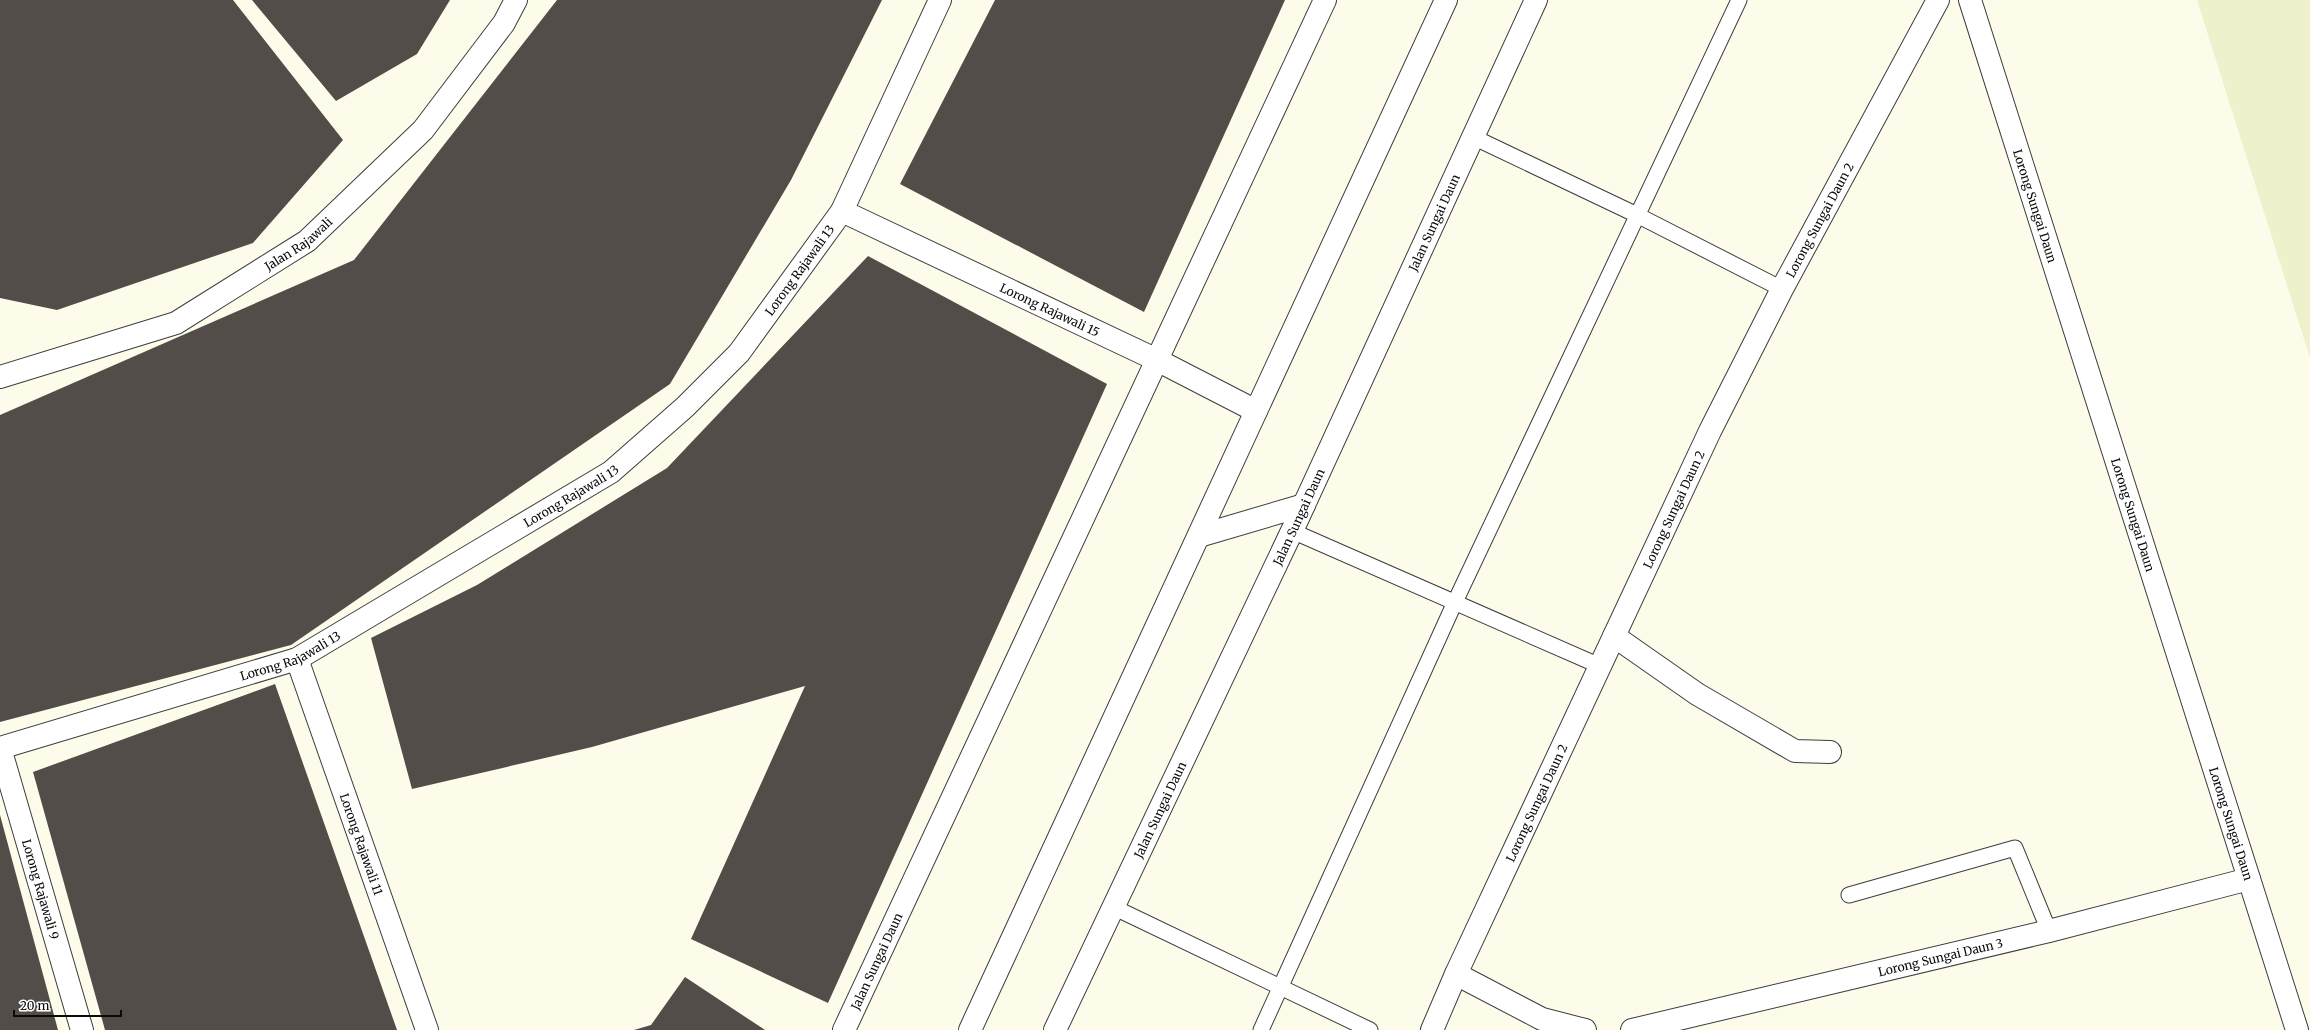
<svg xmlns="http://www.w3.org/2000/svg" width="2310" height="1030" viewBox="0 0 2310 1030" font-family="Merriweather,serif">
<style>
.farmland{fill:#eff0cc}
.building{fill:#524d48}
.lines{fill:none;stroke-linecap:round;stroke-linejoin:round}
.service-casing{stroke:#3d3d3d;stroke-width:17}
.minor-casing{stroke:#3d3d3d;stroke-width:24}
.tertiary-casing{stroke:#3d3d3d;stroke-width:24}
.service{stroke:#fff;stroke-width:15}
.minor{stroke:#fff;stroke-width:22}
.tertiary{stroke:#fff;stroke-width:22}
.labels{text-anchor:middle;dominant-baseline:central;stroke-width:4;stroke-linejoin:round;paint-order:stroke}
.street-label{font-size:12px;fill:#0a0a0a;stroke:#fff}
</style>
<rect width="100%" height="100%" fill="#fdfcea"/>
<path class="farmland" d="M2197,0h113v358z"/>
<path class="building" d="M0,0h233l110,140 -90,103 -196,67 -57,-12z
M252,0h198l-33,54 -81,47z
M557,0h325l-91,180 -121,204 -379,261 -291,77v-307l354,-155z
M995,0h290l-141,312 -244,-128z
M868,256l239,128 -279,619 -137,-64 114,-253 -213,61 -180,42 -41,-151 106,-53 190,-117z
M275,684l122,346h-292l-72,-258z
M0,815l58,215h-58z
M685,977l80,53h-131l17,-5z"/>
<g class="lines">
<g class="service-casing">
<path id="service" d="M1473,137l164,78 145,74
M1292,531l308,135
M1849,895l166,-47 34,83
M1113,907l257,123
M1261,1030l194,-428 284,-602"/>
</g>
<g class="minor-casing">
<g id="minor">
<path id="s1" d="M1970,0l327,1030"/>
<path id="s2" d="M842,211l315,149 99,51"/>
<path id="s3" d="M0,377l176,-54 131,-82 116,-111 81,-107 12,-23"/>
<path d="M1199,536l105,-31"/>
<path d="M1614,636l83,58 98,57 35,1"/>
<path id="s4" d="M297,659l130,371"/>
<path id="s5" d="M0,748l297,-89 314,-187 74,-65 54,-54 103,-142 98,-211"/>
<path id="s6" d="M0,748l82,282"/>
<path d="M1456,974l86,45 43,11"/>
<path id="s7" d="M844,1030l481,-1030"/>
<path id="s8" d="M1055,1030l237,-499 244,-531"/>
<path id="s9" d="M1432,1030l24,-56 254,-543 72,-142 156,-289"/>
<path id="s10" d="M1632,1030l417,-99 200,-52"/>
</g>
</g>
<g class="tertiary-casing">
<path id="tertiary" d="M970,1030l476,-1030"/>
</g>
<use href="#service" class="service"/>
<use href="#minor" class="minor"/>
<use href="#tertiary" class="tertiary"/>
</g>
<g class="labels">
<g class="street-label">
<text stroke="none"><textPath href="#s1" startOffset="216">Lorong Sungai Daun</textPath></text>
<text stroke="none"><textPath href="#s9" startOffset="898">Lorong Sungai Daun 2</textPath></text>
<text stroke="none"><textPath href="#s8" startOffset="892">Jalan Sungai Daun</textPath></text>
<text stroke="none"><textPath href="#s3" startOffset="330">Jalan Rajawali</textPath></text>
<text stroke="none"><textPath href="#s5" startOffset="953">Lorong Rajawali 13</textPath></text>
<text stroke="none"><textPath href="#s2" startOffset="230">Lorong Rajawali 15</textPath></text>
<text stroke="none"><textPath href="#s5" startOffset="629">Lorong Rajawali 13</textPath></text>
<text stroke="none"><textPath href="#s9" startOffset="574">Lorong Sungai Daun 2</textPath></text>
<text stroke="none"><textPath href="#s1" startOffset="540">Lorong Sungai Daun</textPath></text>
<text stroke="none"><textPath href="#s8" startOffset="568">Jalan Sungai Daun</textPath></text>
<text stroke="none"><textPath href="#s5" startOffset="305">Lorong Rajawali 13</textPath></text>
<text stroke="none"><textPath href="#s9" startOffset="250">Lorong Sungai Daun 2</textPath></text>
<text stroke="none"><textPath href="#s8" startOffset="244">Jalan Sungai Daun</textPath></text>
<text stroke="none"><textPath href="#s1" startOffset="864">Lorong Sungai Daun</textPath></text>
<text stroke="none"><textPath href="#s4" startOffset="196">Lorong Rajawali 11</textPath></text>
<text stroke="none"><textPath href="#s6" startOffset="147">Lorong Rajawali 9</textPath></text>
<text stroke="none"><textPath href="#s10" startOffset="317">Lorong Sungai Daun 3</textPath></text>
<text stroke="none"><textPath href="#s7" startOffset="76">Jalan Sungai Daun</textPath></text>
</g>
</g>
<path d="M14 1010v6h107v-6" fill="none" stroke="#0a0a0a" stroke-width="2"/>
<text x="20" y="1010" font-size="12" fill="#0a0a0a" stroke="#ffffff" stroke-width="3" paint-order="stroke">20 m</text>
</svg>
